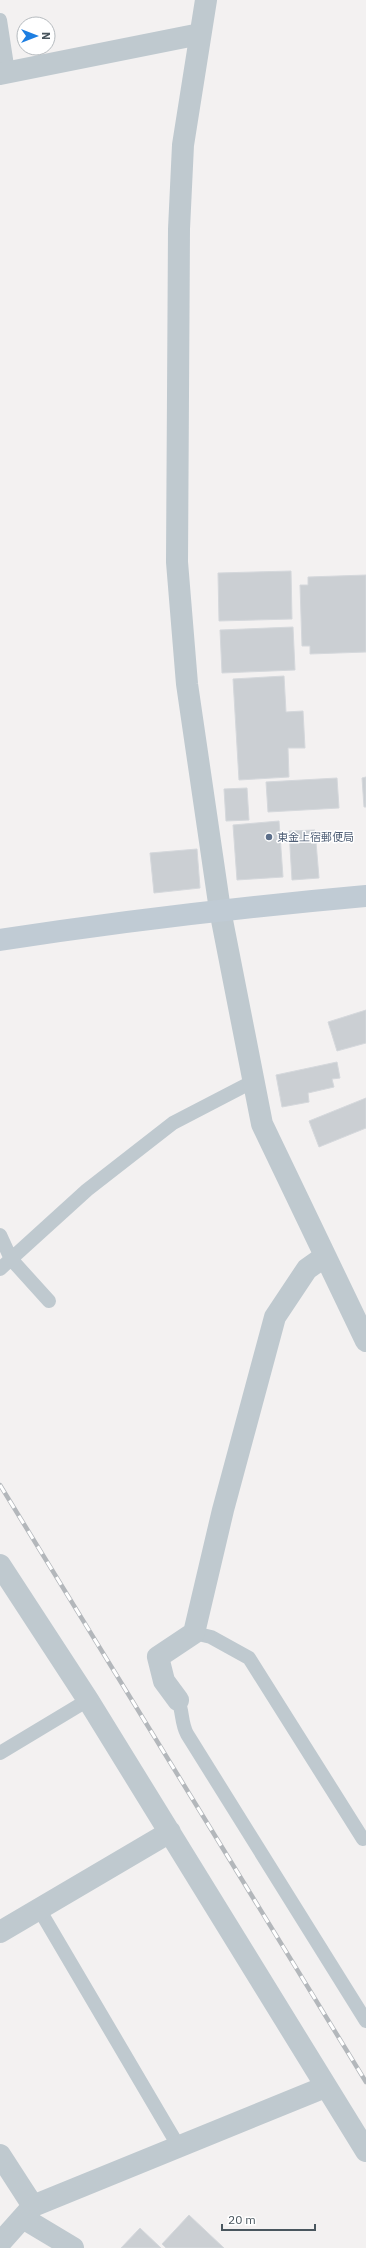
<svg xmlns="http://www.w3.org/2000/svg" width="366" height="2248" viewBox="0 0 366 2248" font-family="'IBM Plex Sans','Noto Sans JP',sans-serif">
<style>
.building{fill:#cbcfd3;stroke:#d5d8dc}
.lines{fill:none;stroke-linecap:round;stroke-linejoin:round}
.lane{stroke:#bfc9cf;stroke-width:14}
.street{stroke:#bfc9cf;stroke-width:22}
.secondary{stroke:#c0cbd4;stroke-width:22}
.rail-casing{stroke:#b3b7bb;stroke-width:4.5}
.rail{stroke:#fff;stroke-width:3;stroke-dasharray:9;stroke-linecap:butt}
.service-dot{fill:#5c6f8a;stroke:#fff;stroke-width:1.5}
.labels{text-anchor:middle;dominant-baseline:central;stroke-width:3;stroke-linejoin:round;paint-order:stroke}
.service-label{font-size:11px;fill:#4e5e75;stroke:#fff;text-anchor:start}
</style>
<rect width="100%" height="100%" fill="#f3f1f1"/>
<path class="building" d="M291,571l1,48 -73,2 -1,-48z
M366,575v77l-56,2v-8h-8l-2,-61h8v-8z
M293,627l2,43 -73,3 -2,-43z
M284,676l2,36 17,-1 2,37h-17l1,29 -50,3 -6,-101z
M366,777v30h-2l-2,-29z
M337,778l2,30 -71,4 -2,-30z
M247,788l2,32 -23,1 -2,-32z
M279,821l4,56 -46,3 -4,-55z
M315,830l4,48 -27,2 -3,-49z
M197,849l3,39 -46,5 -4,-40z
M366,1010v33l-29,8 -9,-29z
M337,1062l3,16 -8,1 2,8 -26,6 1,9 -27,5 -6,-32z
M366,1098v30l-47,19 -10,-26z
M189,2215l35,33h-58l-4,-4z
M140,2228l21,20h-40z"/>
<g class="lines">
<path class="lane" d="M0,20l8,52
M0,1235l11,24 38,42
M0,1269l87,-79 86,-67 81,-42
M194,1633l17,4 38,21 114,181
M178,1700c5,12 3,23 9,34l179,287
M0,1753l88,-53
M39,1909l140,238"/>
<path class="street" d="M206,0l-23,145 -4,84 -2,333 10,122 33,226 42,214 104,217
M0,74l200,-40
M0,1565l88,135 278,451
M178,1700l-14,-19 -6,-24 36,-24 29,-123 52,-193 32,-48 17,-12
M0,1932l170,-100
M0,2155l33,51
M23,2218l50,30
M0,2243l33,-37 292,-119"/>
<path class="secondary" d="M0,940c122,-19 243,-33 366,-44"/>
<g class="rail-casing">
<path id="rail" d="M0,1485l366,597"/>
</g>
<use href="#rail" class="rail"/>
</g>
<circle class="service-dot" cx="269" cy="837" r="4"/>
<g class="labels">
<g class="service-label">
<text x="277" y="837">東金上宿郵便局</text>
</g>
</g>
<g transform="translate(36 36) rotate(90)"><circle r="19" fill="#ffffff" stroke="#b6bbbf"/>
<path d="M0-3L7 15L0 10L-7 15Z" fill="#1d7ee1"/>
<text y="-6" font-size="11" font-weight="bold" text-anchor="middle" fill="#49565e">N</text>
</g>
<path d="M222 2224v6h93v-6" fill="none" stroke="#49565e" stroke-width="2"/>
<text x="228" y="2224" font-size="12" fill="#49565e" stroke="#ffffff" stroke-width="3" paint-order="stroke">20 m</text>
</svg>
